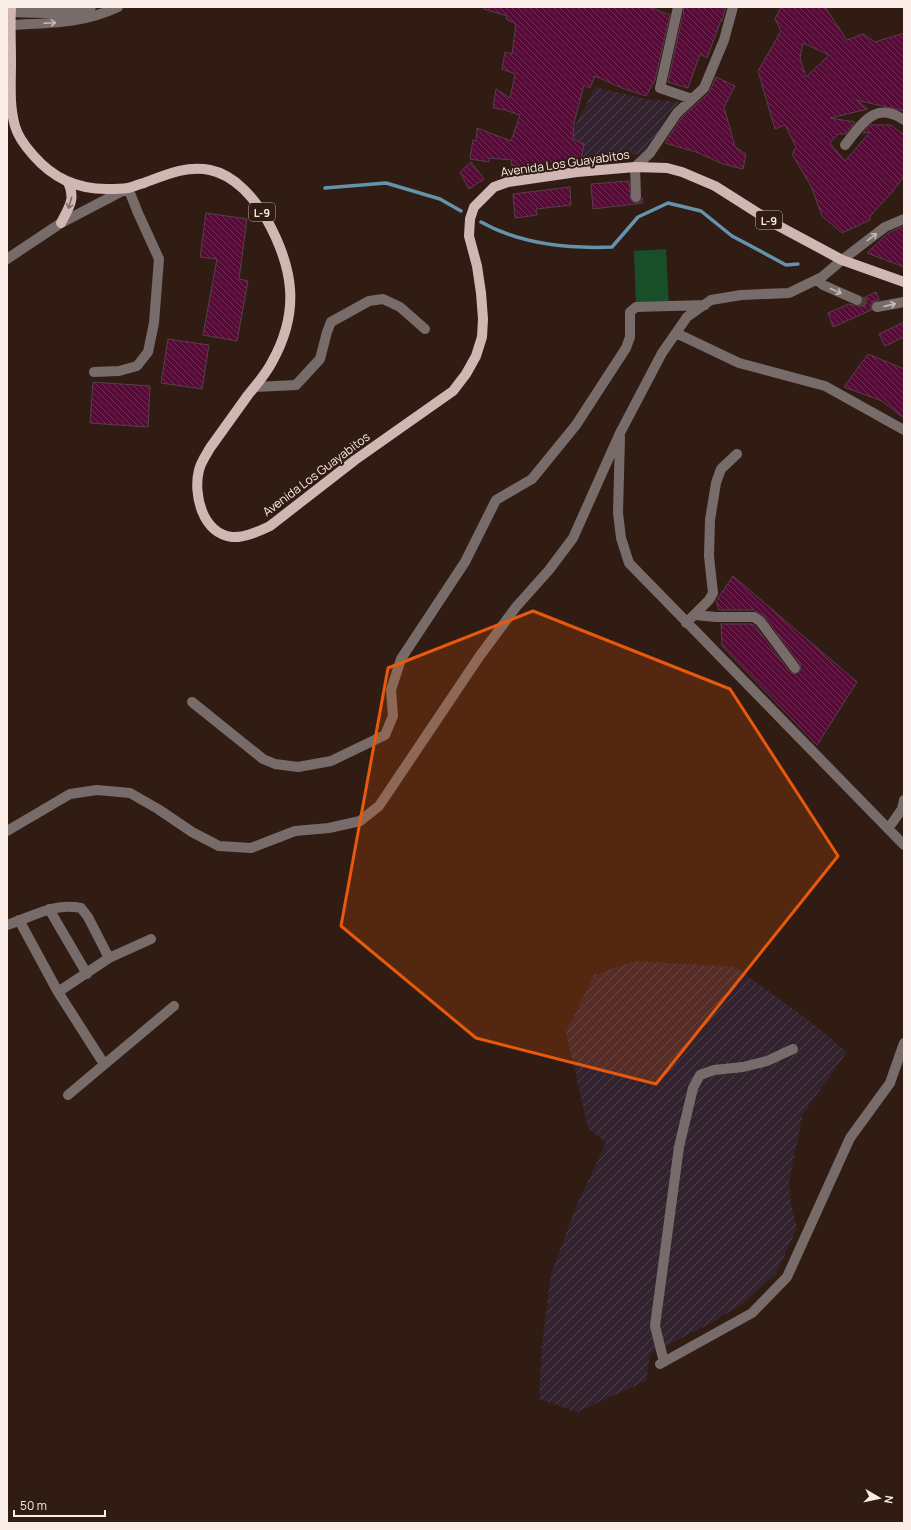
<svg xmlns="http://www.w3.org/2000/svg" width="911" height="1530" viewBox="0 0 911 1530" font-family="Manrope,sans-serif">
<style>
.industrial{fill:url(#industrial-furrows)}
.pitch{fill:#184f29}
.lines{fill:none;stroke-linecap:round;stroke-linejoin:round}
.stream{stroke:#6393ad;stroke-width:3.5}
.building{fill:url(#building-back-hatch);stroke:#563f4a;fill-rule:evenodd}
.minor-tunnel{stroke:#4e3b32;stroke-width:10;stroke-dasharray:10 5;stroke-linecap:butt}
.minor{stroke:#786c6a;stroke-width:10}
.major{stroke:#d1b7b4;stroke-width:10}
.oneway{stroke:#c6b9b4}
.oneway2{stroke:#806a63}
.marked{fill:#e8590c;fill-opacity:0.2;stroke:#e8590c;stroke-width:3;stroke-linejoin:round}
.labels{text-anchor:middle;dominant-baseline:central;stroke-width:4;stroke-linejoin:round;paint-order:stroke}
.shield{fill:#301c12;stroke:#bdaea6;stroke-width:1}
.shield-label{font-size:11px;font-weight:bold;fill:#faece6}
.street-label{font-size:12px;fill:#faece6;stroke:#301c12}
</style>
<defs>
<pattern id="industrial-furrows" width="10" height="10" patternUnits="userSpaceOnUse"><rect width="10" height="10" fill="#32232f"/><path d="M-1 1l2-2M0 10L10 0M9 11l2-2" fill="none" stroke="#51434d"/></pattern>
<pattern id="building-back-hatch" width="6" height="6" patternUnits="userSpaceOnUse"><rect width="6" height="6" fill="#570a38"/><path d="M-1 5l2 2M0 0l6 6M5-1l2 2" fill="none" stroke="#702e55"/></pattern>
</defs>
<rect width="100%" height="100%" fill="#301c12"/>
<path class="industrial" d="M595,87l50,12 34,3 -11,12 -18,39 -69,7 3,-16 -11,-5v-9z
M635,961l100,6 72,52 40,33 -44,62 -14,68 2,22 6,24 -21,46 -33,29 -30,19 -63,32 -4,27 -69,31 -38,-13 3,-55 9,-70 24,-65 31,-66 -18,-15 -22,-96 28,-57z"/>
<path class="pitch" d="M666,249l3,56 -33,2 -2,-56z"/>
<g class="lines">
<path class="stream" d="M325,188l61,-5 54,16 21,12
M481,222c39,22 86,27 131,25l26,-30 30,-14 33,8 31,25 17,9 37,20 12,-1"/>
</g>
<path class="building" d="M485,7h164l21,8 -15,65 -9,16 -24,-8 -27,-12 -5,12 -6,-3 -10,38 -1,16 11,5 -3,16 -26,4 -1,4 -26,-4 -1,3 -16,-2 1,-5 -23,-2v4l-19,-3 3,-19 3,1 1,-13 34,13 9,-26 -15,-5 -12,-2 3,-19 14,9 5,-24 -13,-5 3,-17 7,2 4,-30 -10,-5 1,-3 -23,-7z
M684,7h42l-4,14 -1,-1 -14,38 -7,-4 -12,34 -20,-6 14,-64h1z
M781,7h44l22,33 16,-6 12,8 29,-9v78l-48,-11 12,9 -38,9 25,4 -9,12h-8l-8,9 15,18 25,-29 -7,1 7,-8h21l13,10v41l-11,15 -23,25v4l-28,13 -20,-17 -11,-30 -19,-32 4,-7 -11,-22 -10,4 -17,-58 23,-40 -6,-12zM803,43l26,12 -23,22 -6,-19z
M716,77l19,9 -11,21 11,40 11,7 -3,15 -20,-5 -27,-12 -31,-9 17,-26 27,-24z
M471,162l13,17 -15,10 -9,-17z
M629,181l2,20 6,2 3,-1 2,-4 1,5 -50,6 -2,-25z
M570,187l1,18 -35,4 1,6 -22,3 -2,-24z
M206,213l41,6 -8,60 9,2 -11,60 -34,-6 14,-76 -17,-2z
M904,226v41l-37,-14 21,-20z
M876,292l3,8 -6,2 -2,3v5l-38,17 -5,-14 21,-9 8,2 3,-1 3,-3v-4z
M904,322v15l-19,9 -6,-12z
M168,339l41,6 -7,44 -41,-6z
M868,354l36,15v49l-22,-17 -38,-14z
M93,382l57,4 -2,41 -58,-4z
M733,576l124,106 -40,63 -95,-99 -1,-22h31l3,2 35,46 6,2 5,-4 -1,-6 -36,-48 -10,-6h-35l-3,-9z"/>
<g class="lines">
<path class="minor-tunnel" d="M857,300l20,7"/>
<path class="minor" d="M678,7l-18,81 32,11
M10,12c28,1 54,3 81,-5
M11,25c38,-2 71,-1 107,-18
M845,145c17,-21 30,-45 59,-25
M636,197l-1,-30 15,-14 27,-40 27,-25 20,-48 9,-33
M7,259l54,-36 67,-35 10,25 21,46 -5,64 -6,29 -11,14 -18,5 -25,1
M817,280l6,5 34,15
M877,307l27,-5
M676,333l63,30 86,23 79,44
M255,387l41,-2 24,-26 7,-27 4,-10 38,-21 14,-2 17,8 25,22
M620,437l-2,76 3,25 8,25 275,282
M695,615l21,2h38l6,4 35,47
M686,623l23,-23 4,-7 -4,-37 1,-36 6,-37 5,-14 16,-15
M192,702l71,57 12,5 23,3 33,-6 54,-26 8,-19 -2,-26 10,-31 64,-97 31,-62 36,-21 44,-54 50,-77 4,-11v-25l6,-5 69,-2
M888,829l14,-20 2,-9
M7,831l63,-37 27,-4 33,3 28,16 34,23 27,14 32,2 44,-17 34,-3 31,-7 19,-15 100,-149 37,-50 33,-37 24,-32 47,-105 42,-80 25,-36 24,-17 30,-5 48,-2 33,-16 20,-17 43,-33 19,-8
M49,909l38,65
M19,920l39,72 51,-34
M7,925c25,-8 47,-23 74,-17l7,9 21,41 42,-19
M58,992l46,72
M68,1095l106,-89
M664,1362l-9,-36 24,-179 14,-59 7,-13 14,-5 29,-3 24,-6 26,-12
M660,1364l92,-51 35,-36 63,-139 40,-55 14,-40"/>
<path class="major" d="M11,7c-1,18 0,36 0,55 0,21 -2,43 4,64 3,11 10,20 18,29 20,23 43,34 74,34 7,0 14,0 21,-1 5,-1 11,-4 16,-5 21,-8 43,-18 66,-13 25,5 45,29 57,50 27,49 33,92 5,142 -6,12 -16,23 -24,33 -13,18 -25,35 -38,53 -4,7 -9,14 -11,22 -6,24 3,63 33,67 13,1 27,-6 38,-11l85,-66 98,-69 13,-17 10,-18 6,-19 1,-18 -2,-26 -4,-27 -8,-30 1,-17 4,-12 20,-20 14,-5 69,-10 58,-5 32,1 15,4 33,14 60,38 67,36 62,22
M61,223c8,-16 15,-24 7,-41"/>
</g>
<defs><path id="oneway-shaft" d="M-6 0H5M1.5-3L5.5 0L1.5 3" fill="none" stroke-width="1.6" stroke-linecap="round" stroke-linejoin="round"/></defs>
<g class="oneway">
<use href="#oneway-shaft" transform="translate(50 23) rotate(-3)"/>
<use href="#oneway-shaft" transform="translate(872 237) rotate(-37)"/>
<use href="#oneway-shaft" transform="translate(836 291) rotate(25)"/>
<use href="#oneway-shaft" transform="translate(890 305) rotate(-13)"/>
</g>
<use class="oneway2" href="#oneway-shaft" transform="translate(70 203) rotate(106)"/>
<path class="marked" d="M533,611l197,78 108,167 -182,228 -180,-46 -135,-112 47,-258z"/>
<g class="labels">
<g class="shield">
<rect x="249" y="203" width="26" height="18" rx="3"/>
<rect x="756" y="211" width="26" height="18" rx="3"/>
</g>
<g class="shield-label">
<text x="262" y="212">L-9</text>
<text x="769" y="220">L-9</text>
</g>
<g class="street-label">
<text transform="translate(565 163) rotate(-8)">Avenida Los Guayabitos</text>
<text transform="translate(316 474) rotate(-37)">Avenida Los Guayabitos</text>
</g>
</g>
<rect width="911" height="1530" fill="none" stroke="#faece6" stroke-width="16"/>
<g transform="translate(879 1498) rotate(99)" stroke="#301c12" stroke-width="3" paint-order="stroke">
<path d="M0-3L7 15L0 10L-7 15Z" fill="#faece6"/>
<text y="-6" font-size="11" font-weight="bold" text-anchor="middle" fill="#faece6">N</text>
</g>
<path d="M14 1510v6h91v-6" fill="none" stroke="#faece6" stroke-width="2"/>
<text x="20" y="1510" font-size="12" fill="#faece6" stroke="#301c12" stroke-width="3" paint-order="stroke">50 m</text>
</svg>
